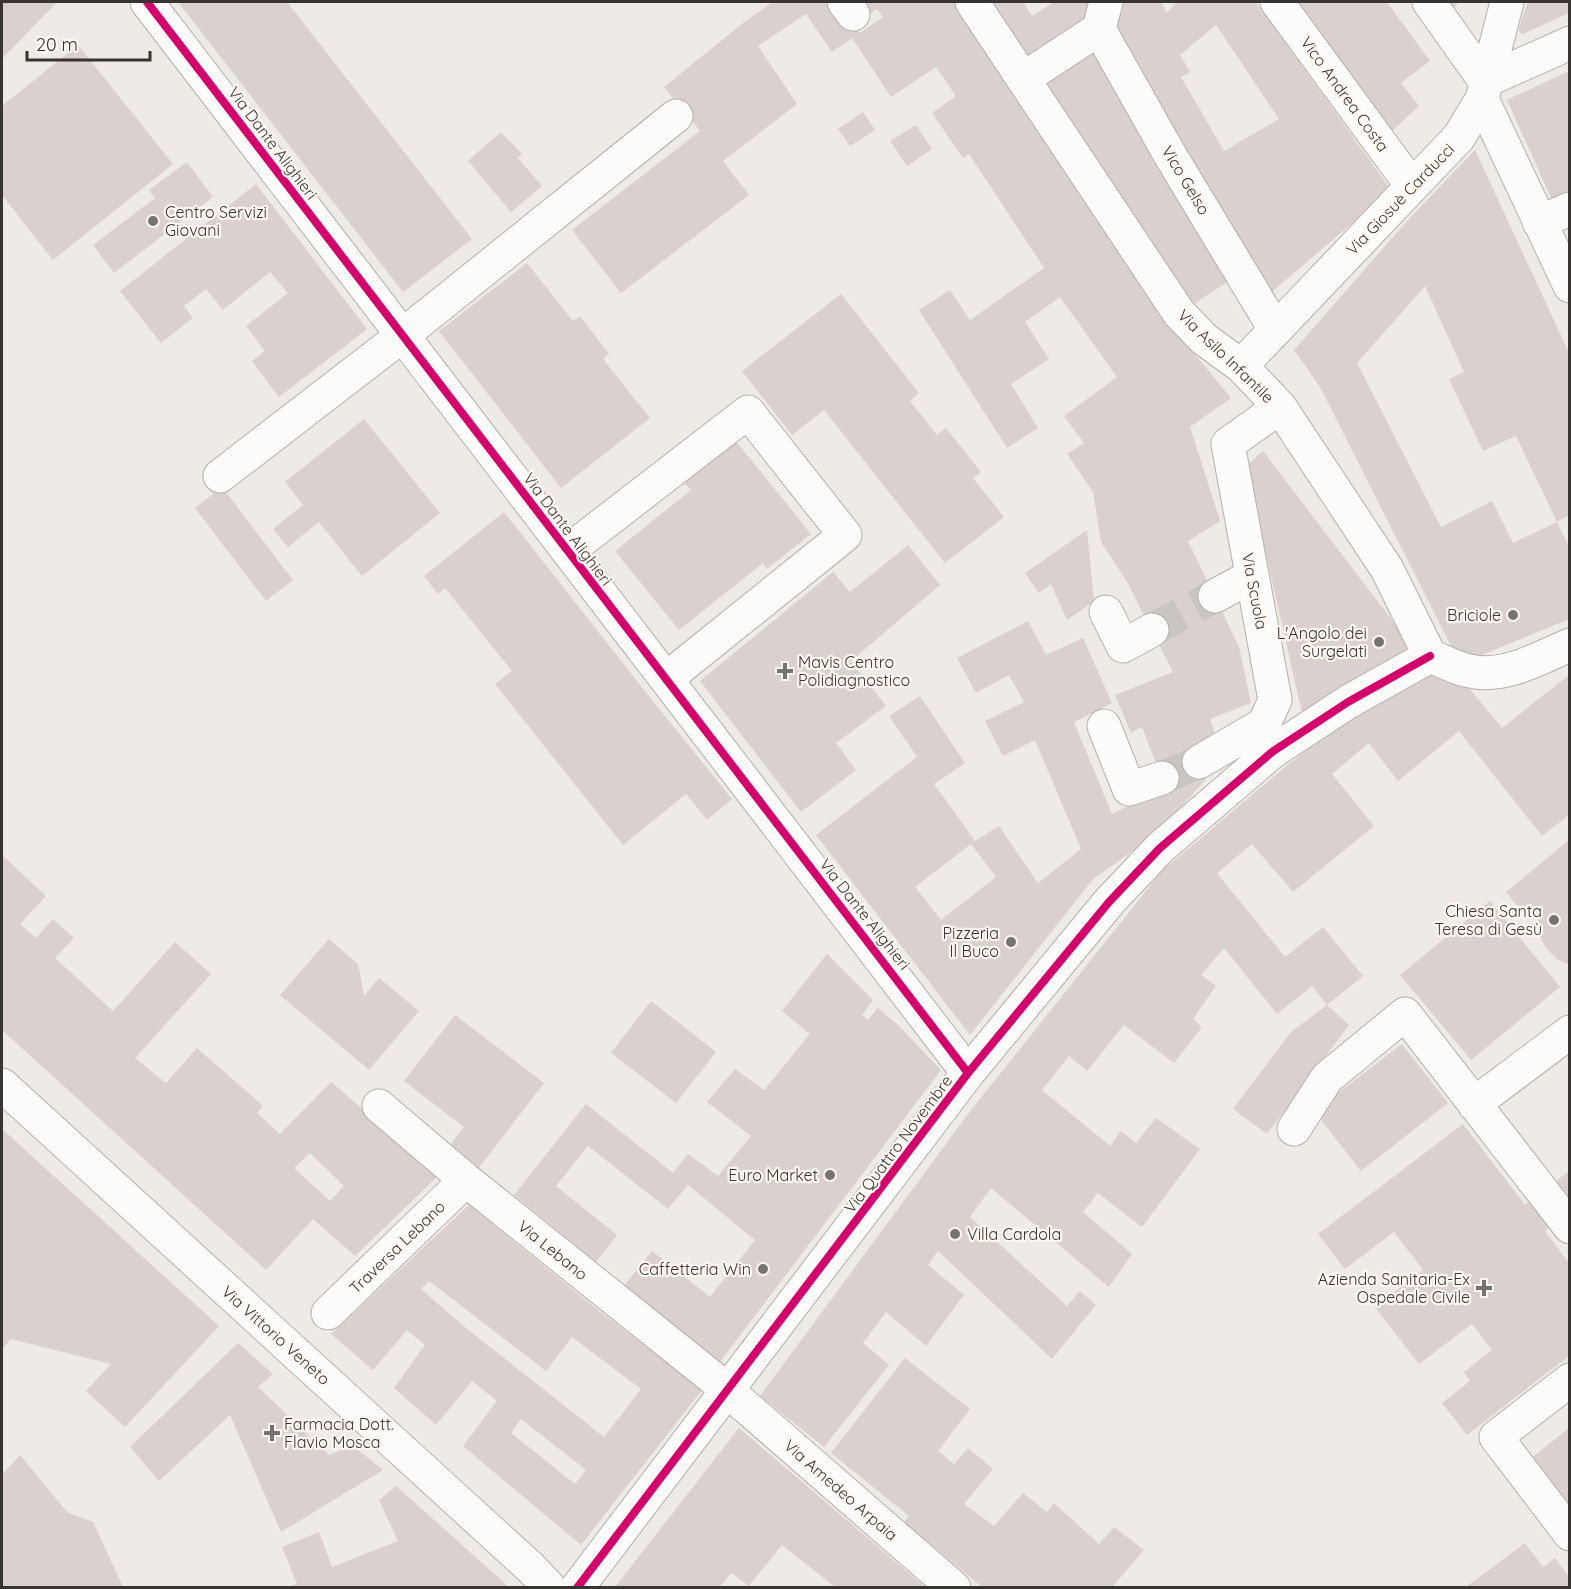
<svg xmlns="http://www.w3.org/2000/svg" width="1571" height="1589" viewBox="0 0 1571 1589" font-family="Quicksand,sans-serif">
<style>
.building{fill:#dad0cd;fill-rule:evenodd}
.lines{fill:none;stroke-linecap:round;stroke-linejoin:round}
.minor-tunnel{stroke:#c9c6c2;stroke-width:33;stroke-dasharray:33 16;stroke-linecap:butt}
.minor-casing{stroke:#b3b0ad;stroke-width:35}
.major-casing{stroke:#b3b0ad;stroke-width:35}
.minor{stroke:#fcfcfb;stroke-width:33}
.major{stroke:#fcfcfb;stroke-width:33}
.cycleway-casing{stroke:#fef7f1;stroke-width:11}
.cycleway{stroke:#d6006c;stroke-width:8}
.poi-dot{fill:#777470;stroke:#fef7f1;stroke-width:2}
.labels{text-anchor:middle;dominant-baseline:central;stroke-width:4.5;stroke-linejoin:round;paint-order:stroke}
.street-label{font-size:16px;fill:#373431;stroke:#fef7f1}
.poi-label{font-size:16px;fill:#373431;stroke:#fef7f1;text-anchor:end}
</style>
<rect width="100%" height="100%" fill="#eeeae6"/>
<path class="building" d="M2,2h55l-55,57z
M178,2h109l185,237 -69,53z
M773,2h65l22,31 23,-16 -6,-8 -12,8 -12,-15h105l218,329 55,67 -41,29 30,94 -32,20 51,106 12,56 -41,16 7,21 -24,7 13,32 -49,55 -64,45 -123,156 -154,-200 101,-78 -28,-41 31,-20 45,67 -31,21 41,57 24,-15 39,57 43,-34 -46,-109 -32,16 -18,-35 39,-19 -15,-27 -33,18 -19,-35 71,-37 18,34 37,-17 29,65 -38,19 38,92 53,-27 -23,-60 -11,6 -16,-38 58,-23 -47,-92 -25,-38 -8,-50 -26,-38 17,-11 -20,-27 53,-39 -57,-80 -35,25 24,37 -38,25 27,44 -31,20 -88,-138 31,-20 20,30 74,-52 -75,-114 -6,4 -31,-45 24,-17 -20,-29 -45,30 -39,-59 -20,14 -26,-38 -48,32 39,58 -74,57 26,34 -128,98 -49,-63 128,-99 -36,-44 79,-64zM971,844l25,33 -55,43 -26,-33z
M982,2h41l9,14 22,-14h36l10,14 -76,51z
M1113,2h48l6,11 10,-11h79l135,188 -124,106 -159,-269zM1216,25l63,94 -55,32 -43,-74 9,-5 -10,-17z
M1294,2h93l43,59 -29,22 18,23 -28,26z
M1448,2h10l-4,7z
M1528,2h41v11l-46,21 -4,-2v-5z
M1097,38l137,239 -47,32 -152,-229z
M78,45l95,119 -120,96 -51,-65v-89z
M1569,71v119l-18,8 -44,-98z
M863,112l12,18 -25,16 -12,-17z
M916,125l16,24 -25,17 -17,-25z
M501,132l21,22 -4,4 24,28 -31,26 -43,-51z
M1475,150l94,203v162l-12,7 12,25v72l-94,39 -21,-6 -134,-265 -26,-37 114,-130zM1425,286l39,86 -15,7 34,72 33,-15 41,86 -44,21 -21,-42 -51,26 -84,-164z
M187,162l26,35 -99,76 -21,-28 62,-47 -6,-8z
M256,184l111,145 -88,68 -27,-36 13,-10 -19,-25 42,-33 -18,-21 -47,38 -17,-21 -22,17 9,12 -32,25 -41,-52z
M527,263l46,58 7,-5 29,38 -6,5 47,59 -89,70 -122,-157z
M841,294l78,99 -9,8 27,34 9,-7 35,44 -8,6 31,39 -59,46 -121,-153 -32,25 -50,-64z
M364,419l76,94 -78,63 -43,-54 -31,25 -15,-18 30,-24 -18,-23z
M735,440l76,94 -44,35 -4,-6 -84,67 -64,-79 76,-61 -8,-9z
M1263,451l151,198 -112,64 -56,-247z
M222,487l71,93 -27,21 -71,-93z
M504,512l144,183 84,104 -25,21 -21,-26 -63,51 -128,-161 17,-13 -67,-83 -7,6 -14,-18z
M1087,530l7,71 -27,19 -16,-36 -12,9 -14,-20z
M908,545l32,40 -89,76 35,45 -50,37 20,27 -55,42 -101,-131 133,-109 17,20z
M1428,673l41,15 33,40 67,-53v140l-27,21 -83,-105 -61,50 -29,-38 -37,31 42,52 -81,66 -41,-48 -35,29 68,84 38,-30 40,49 -36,29 -15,-19 -35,28 -53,-66 -23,27 15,11 -23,33 9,8 -28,36 -50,-38 -37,46 -18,-15 -27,34 68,56 11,-15 15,12 20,-25 44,31 -58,78 -44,-34 -15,19 49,42 -23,33 -118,-99 -21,29 97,89 13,-15 16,14 -44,54 -114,-108 -10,14 36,30 -38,51 -40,-34 -23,31 26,22 -65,82 -64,-51 208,-282 193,-242 124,-105 65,-51z
M1569,840v124l-11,-4 -12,-12 -6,-11 -2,-22 3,-7 -13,11 -22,-27z
M2,855l44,41 -26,28 16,14 17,-19 21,19 -19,20 58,53 62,-69 36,32 -76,84 31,25 31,-35 66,58 -6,7 23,21 51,-52 108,93 -84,81 -42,-37 -47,51 -264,-240zM310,1153l34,33 -14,15 -36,-33z
M1490,901l70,86 -89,73 -71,-85z
M329,939l29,25 6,32 15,-18 40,33 -50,59 -89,-75z
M827,954l46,46 -11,15 6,5 10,-12 21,18 42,44 -221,292 -96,-76 28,-35 58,46 45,-57 -67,-55 -20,24 -80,-63 -32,40 61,49 -21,27 -82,-67 72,-91 87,69 15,-19 30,22 33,-40 -44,-34 28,-33 29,21 46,-56 -28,-23z
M651,1001l65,51 -40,51 -65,-50z
M1327,1005l22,20 -82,109 -34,-25 58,-77z
M455,1015l89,68 -66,86 -29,-22 15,-20 -60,-46z
M1402,1044l46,59 -87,68 -47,-60z
M1463,1124l62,81 44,-34v42l-24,18 24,32v93l-102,79 -25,-32 28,-22 -6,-9 28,-22 -20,-26 -53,40 -44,-57 48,-37 -29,-38 -49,37 -27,-35z
M2,1129l217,197 -94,101 -39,-36 25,-27 -100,-25 -9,10z
M469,1205l125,102 108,83 -121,155 -118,-99 34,-45 -25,-20 -36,44 -42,-37 31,-43 -18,-15 -34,40 -42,-36zM429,1281l117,90 26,-34 69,52 -37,48 -138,-109 -45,-39zM521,1419l65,51 -11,14 -64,-51z
M238,1343l35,31 -15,13 71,68 23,-10 31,25 -102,62 -51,-117 -71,66 -29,-34z
M905,1358l65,51 -32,42 16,13 14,-16 25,21 -29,35 30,22 29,-33 24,19 7,-9 45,41 15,-17 30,23 -32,37h-130l-78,-65 5,-6 -78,-63z
M739,1428l82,70 104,89h-90l-53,-42 -33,41 -18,-13 -11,14h-105z
M1569,1428v81l-39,-50z
M20,1455l47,57 26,10 30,65h-121v-112z
M396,1486l113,101h-222l10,-3 -15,-37 37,-15 13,35 66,-26 -19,-41z
M1525,1543l18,24 12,-9 14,19v10h-103z"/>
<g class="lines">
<path class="minor-tunnel" d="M1152,630l63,-34
M1162,778l37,-16"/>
<g class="minor-casing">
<path id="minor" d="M147,2l821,1071
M844,2l9,12
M972,2l207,311 25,26 37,27 39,41 107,162 43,87
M1277,2l135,184
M1429,2l56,79 85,-38
M1099,29l71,126 105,174
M1023,79l76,-50 7,-27
M1482,99l88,187
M1539,222l31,-13
M1241,366l218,-229 23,-38 25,-97
M220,476l183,-141 273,-219
M568,551l180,-139 97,123 -179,144
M1215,596l37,-20
M1106,612l17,34 29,-16
M1430,656c13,5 27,13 40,15 34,8 69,-13 100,-26
M1104,726l25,63 33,-11
M1199,762l65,-38 11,-24 -47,-256 52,-37
M1474,1104l96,-72
M379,1106l87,74 247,198 241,210
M1294,1129l33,-51 78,-64 165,213
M328,1313l138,-133
M1570,1380l-74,57 74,97
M577,1588l391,-515 141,-171 51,-54 112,-96 76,-50 82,-46"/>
</g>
<g class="major-casing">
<path id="major" d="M2,1085l529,483 19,20"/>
</g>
<use href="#minor" class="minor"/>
<use href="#major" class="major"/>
<g class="cycleway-casing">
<path id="cycleway" d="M147,2l821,1071
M577,1588l391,-515 141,-171 51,-54 112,-96 76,-50 82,-46"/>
</g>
<use href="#cycleway" class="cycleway"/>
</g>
<g class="poi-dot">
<circle cx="153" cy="221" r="6"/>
<circle cx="1513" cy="615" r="6"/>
<circle cx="1379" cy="642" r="6"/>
<path d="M782 662h6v6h6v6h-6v6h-6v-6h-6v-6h6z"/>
<circle cx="1554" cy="920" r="6"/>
<circle cx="1011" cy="942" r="6"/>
<circle cx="830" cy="1175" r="6"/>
<circle cx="955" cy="1234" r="6"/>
<circle cx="763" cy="1269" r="6"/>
<path d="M1481 1279h6v6h6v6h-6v6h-6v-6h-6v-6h6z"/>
<path d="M269 1424h6v6h6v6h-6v6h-6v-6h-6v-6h6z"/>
</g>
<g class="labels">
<g class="street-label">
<text transform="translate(1345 94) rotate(54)">Vico Andrea Costa</text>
<text transform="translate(273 143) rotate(53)">Via Dante Alighieri</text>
<text transform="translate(1186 180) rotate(59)">Vico Gelso</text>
<text transform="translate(1400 199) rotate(-46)">Via Giosuè Carducci</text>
<text transform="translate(1226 356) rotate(44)">Via Asilo Infantile</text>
<text transform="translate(568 529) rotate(53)">Via Dante Alighieri</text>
<text transform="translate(1255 591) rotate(79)">Via Scuola</text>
<text transform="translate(865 914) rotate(52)">Via Dante Alighieri</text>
<text transform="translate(898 1144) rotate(-53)">Via Quattro Novembre</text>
<text transform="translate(397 1247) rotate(-44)">Traversa Lebano</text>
<text transform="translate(553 1250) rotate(39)">Via Lebano</text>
<text transform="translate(276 1335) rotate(42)">Via Vittorio Veneto</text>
<text transform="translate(841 1490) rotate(41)">Via Amedeo Arpaia</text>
</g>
<g class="poi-label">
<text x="165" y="212" text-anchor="start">Centro Servizi<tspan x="165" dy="18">Giovani</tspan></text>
<text x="1501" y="615">Briciole</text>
<text x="1367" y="633">L'Angolo dei<tspan x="1367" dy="18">Surgelati</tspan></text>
<text x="798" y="662" text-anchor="start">Mavis Centro<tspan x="798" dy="18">Polidiagnostico</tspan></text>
<text x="1542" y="911">Chiesa Santa<tspan x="1542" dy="18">Teresa di Gesù</tspan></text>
<text x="999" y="933">Pizzeria<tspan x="999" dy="18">Il Buco</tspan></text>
<text x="818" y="1175">Euro Market</text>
<text x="967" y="1234" text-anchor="start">Villa Cardola</text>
<text x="751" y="1269">Caffetteria Win</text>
<text x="1470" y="1279">Azienda Sanitaria-Ex<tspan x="1470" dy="18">Ospedale Civile</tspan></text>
<text x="284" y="1424" text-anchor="start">Farmacia Dott.<tspan x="284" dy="18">Flavio Mosca</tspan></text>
</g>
</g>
<rect width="1571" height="1589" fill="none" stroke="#373431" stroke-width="6"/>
<path d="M27 51v9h123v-9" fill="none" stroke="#373431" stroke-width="3"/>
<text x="36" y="51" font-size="18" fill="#373431" stroke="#fef7f1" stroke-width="4.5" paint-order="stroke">20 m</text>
</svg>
